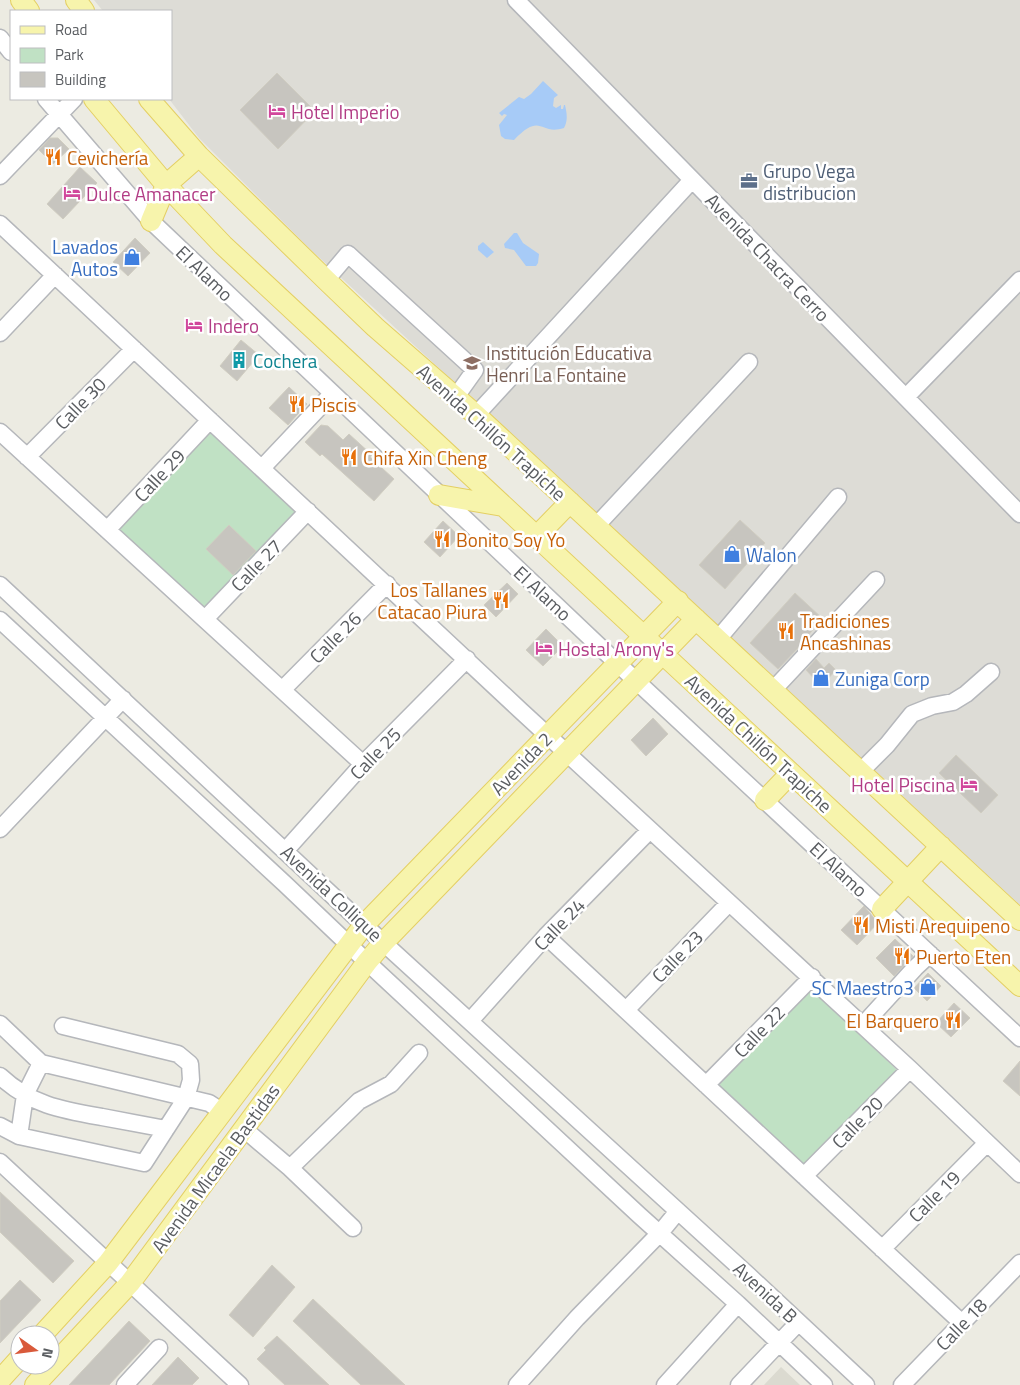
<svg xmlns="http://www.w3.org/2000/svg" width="1020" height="1385" viewBox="0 0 1020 1385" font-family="'Titillium Web',sans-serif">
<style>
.industrial{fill:#dddcd6}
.education{fill:#dbdad0}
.green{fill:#c0e1c4}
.water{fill:#a7cbf7}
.building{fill:#c7c5bf;stroke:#d0cdc1}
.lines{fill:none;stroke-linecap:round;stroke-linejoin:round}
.minor-casing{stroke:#b5b7bb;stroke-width:19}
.major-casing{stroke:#e4cf63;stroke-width:22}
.minor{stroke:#fff;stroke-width:16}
.major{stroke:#f7f4ac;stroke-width:20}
.labels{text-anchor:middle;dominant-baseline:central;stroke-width:5;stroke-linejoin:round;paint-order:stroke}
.hotel-label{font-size:19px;fill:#b23c85;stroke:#fff;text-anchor:start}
.food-label{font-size:19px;fill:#c56008;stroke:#fff;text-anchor:start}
.service-label{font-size:19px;fill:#4e5e75;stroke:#fff;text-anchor:start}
.shop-label{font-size:19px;fill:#366cbe;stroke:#fff;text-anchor:end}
.street-label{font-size:19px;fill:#5a5d61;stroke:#fff}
.education-label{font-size:19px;fill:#785e54;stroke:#fff;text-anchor:start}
.culture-label{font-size:19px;fill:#0d838f;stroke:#fff;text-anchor:start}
</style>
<rect width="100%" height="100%" fill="#ecebe2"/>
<path class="industrial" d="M94,0h926v905l-710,-656 -111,-111 -30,-39h2v-88h-68z"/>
<path class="education" d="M781,1367l19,18h-36z"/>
<path class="green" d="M209,428l90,85 -93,97 -89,-83z
M810,986l87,84 -93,97 -87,-83z"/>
<path class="water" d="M543,81l15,14 -4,3 -1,8 3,2 5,-3v4h2l1,-4h1c2,9 3,15 -1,23 -25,8 -22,-17 -50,12l-9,-1 -4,-3 -2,-11 8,-10 -3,-1 -2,2 -3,-3 20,-16 5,2 7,-5z
M514,233h3l6,10 16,11 -1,9 -2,3h-10l-12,-16 -9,-2 -1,-4z
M483,242l11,10 -7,6 -9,-8v-4z"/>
<path class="building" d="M277,73l38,38 -37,38 -38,-39z
M50,138h8l11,11 -16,15 -14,-14z
M80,167l17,16 -34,36 -16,-15z
M135,238l15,15 -22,23 -15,-14z
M241,340l18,15 -22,26 -17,-15z
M289,387l18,17 -19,21 -19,-17z
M321,425l7,1 15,14 6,-6 23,21 -2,2 24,22 -20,22 -52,-47 -2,2 -15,-14z
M740,520l25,23 -40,46 -26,-24z
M443,521l16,15 -19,21 -16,-15z
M229,525l27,26 -23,24 -27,-26z
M507,583l11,11 -22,23 -12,-12z
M795,593l28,26 -23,25 1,1 -23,24 -28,-26z
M546,629l17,17 -20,20 -17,-16z
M816,659l8,9 5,-5 7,7 -15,16 -15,-16z
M653,718l15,16 -22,22 -15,-16z
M956,755l42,40 -17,18 -42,-40z
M864,906l10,12 6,3 -23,24 -16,-15z
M895,939l18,17 -19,20 -18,-18z
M928,973l13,13 -14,15 -13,-13z
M954,1003l16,15 -19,19 -15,-14z
M1020,1061v35l-17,-15z
M0,1192l74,69 -21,22 -53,-51z
M272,1265l23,22 -42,50 -24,-22z
M20,1280l21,20 -41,43v-42z
M313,1299l92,86h-44l-68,-64z
M129,1321l21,20 -41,44h-40z
M277,1336l52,49h-44l-28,-26 9,-9 -2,-2z
M178,1357l21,21 -7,7h-40z"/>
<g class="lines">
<g class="minor-casing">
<path id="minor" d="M516,0l504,514
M0,38l11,14
M46,99l105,122 466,442 403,375
M0,176l74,-77
M0,224l520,486 390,359 110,105
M326,280l22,-26 127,116 -20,28
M0,333l55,-58
M906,397l114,-117
M476,415l216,-235
M0,432l363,332
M27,457l107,-108
M262,468l70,-74
M596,526l153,-164
M107,530l103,-110
M0,585l364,340 384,350 118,110
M205,619l103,-108
M0,620l285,264 82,78 272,253 99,89 86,81
M718,639l120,-142
M282,690l105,-106
M773,690l103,-110
M861,771l26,-26 25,-31 20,-8 21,-4 13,-8 25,-22
M0,829l123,-130
M286,850l77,-86 104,-105
M546,936l416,387
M626,1010l103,-107
M470,1021l76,-85 104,-106
M0,1024l41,39 168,40 14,9
M863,1025l52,-57 15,-14
M0,1076c31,29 62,34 102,41 21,4 43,8 64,12
M706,1085l106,-108
M0,1126l19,10 125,27 42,-65 5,-18 -1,-16 -12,-10 -115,-28
M244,1129l46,39 63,60
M19,1136l6,-41 16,-32
M0,1162l240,223
M290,1168l69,-67 32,-17 28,-31
M804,1176l106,-107
M882,1249l105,-106
M125,1385l34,-37
M517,1385l60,-67 83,-85 18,-22
M665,1385l73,-81
M739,1385l59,-62
M902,1385l118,-122"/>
</g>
<g class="major-casing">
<path id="major" d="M21,0l8,11
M76,0l8,11
M94,99l72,86 57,60 797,741
M149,99l50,57 127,124 49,47 101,88 544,505
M151,221l15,-36 33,-29
M439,495l64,11
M536,537l34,-35
M765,800l26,-27
M882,909l59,-63
M42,1335l66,-72 256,-338 314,-324
M0,1380l20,-22
M35,1385l95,-102 237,-321 17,-20 312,-323"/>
</g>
<use href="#minor" class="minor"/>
<use href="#major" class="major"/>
</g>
<defs>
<g id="hotel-bare" transform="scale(1.35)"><path d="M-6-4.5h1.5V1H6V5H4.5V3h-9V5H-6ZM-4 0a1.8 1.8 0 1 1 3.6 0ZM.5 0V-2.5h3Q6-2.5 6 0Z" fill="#d1479c" stroke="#fff" stroke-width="2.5" paint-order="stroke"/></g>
<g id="restaurant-bare" transform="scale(1.35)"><path d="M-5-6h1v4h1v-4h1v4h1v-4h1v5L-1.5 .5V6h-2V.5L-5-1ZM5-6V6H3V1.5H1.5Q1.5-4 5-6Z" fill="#e8710a" stroke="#fff" stroke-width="2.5" paint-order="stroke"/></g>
<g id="office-bare" transform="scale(1.35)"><path d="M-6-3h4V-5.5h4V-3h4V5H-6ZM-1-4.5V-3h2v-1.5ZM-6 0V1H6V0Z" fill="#5c6f8a" stroke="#fff" stroke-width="2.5" paint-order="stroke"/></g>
<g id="shop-bare" transform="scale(1.35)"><path d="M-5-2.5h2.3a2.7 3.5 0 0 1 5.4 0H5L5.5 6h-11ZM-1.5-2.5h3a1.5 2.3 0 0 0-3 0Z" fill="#3f7fe0" stroke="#fff" stroke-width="2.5" paint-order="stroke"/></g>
<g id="building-bare" transform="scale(1.35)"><path d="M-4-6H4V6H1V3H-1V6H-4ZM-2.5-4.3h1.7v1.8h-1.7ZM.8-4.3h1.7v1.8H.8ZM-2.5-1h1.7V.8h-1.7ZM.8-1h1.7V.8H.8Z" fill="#0f9aa8" stroke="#fff" stroke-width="2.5" paint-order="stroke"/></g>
<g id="school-bare" transform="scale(1.35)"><path d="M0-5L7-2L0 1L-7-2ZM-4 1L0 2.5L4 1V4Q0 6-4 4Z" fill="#8d6e63" stroke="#fff" stroke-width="2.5" paint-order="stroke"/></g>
</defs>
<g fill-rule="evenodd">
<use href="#hotel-bare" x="277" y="111"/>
<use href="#restaurant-bare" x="53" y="157"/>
<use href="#office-bare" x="749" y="181"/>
<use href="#hotel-bare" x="72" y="193"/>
<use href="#shop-bare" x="132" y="257"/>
<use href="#hotel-bare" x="194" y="325"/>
<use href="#building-bare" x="239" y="360"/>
<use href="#school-bare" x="472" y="363"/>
<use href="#restaurant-bare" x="297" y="404"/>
<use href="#restaurant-bare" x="349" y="457"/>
<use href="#restaurant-bare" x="442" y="539"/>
<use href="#shop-bare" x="732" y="554"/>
<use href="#restaurant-bare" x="501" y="600"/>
<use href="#restaurant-bare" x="786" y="631"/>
<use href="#hotel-bare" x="544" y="648"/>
<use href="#shop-bare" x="821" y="678"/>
<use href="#hotel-bare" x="969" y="784"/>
<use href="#restaurant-bare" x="861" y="925"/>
<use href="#restaurant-bare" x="902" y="956"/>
<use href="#shop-bare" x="928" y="987"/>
<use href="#restaurant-bare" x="953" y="1020"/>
</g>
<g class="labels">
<g class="hotel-label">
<text x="291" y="111">Hotel Imperio</text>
<text x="86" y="193">Dulce Amanacer</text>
<text x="208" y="325">Indero</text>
<text x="558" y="648">Hostal Arony's</text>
<text x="955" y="784" text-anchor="end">Hotel Piscina</text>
</g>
<g class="food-label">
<text x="67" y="157">Cevichería</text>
<text x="311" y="404">Piscis</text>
<text x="363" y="457">Chifa Xin Cheng</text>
<text x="456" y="539">Bonito Soy Yo</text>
<text x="487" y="589" text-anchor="end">Los Tallanes<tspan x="487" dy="22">Catacao Piura</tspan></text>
<text x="800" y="620">Tradiciones<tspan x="800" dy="22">Ancashinas</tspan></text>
<text x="875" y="925">Misti Arequipeno</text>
<text x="916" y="956">Puerto Eten</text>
<text x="939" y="1020" text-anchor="end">El Barquero</text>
</g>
<g class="service-label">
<text x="763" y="170">Grupo Vega<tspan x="763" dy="22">distribucion</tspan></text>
</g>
<g class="shop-label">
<text x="118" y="246">Lavados<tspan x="118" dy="22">Autos</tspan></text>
<text x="746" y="554" text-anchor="start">Walon</text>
<text x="835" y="678" text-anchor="start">Zuniga Corp</text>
<text x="914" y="987">SC Maestro3</text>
</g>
<g class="street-label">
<text transform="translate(768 257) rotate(46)">Avenida Chacra Cerro</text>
<text transform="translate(205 273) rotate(44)">El Alamo</text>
<text transform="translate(80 403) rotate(-46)">Calle 30</text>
<text transform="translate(492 432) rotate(42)">Avenida Chillón Trapiche</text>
<text transform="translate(159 475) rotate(-47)">Calle 29</text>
<text transform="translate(256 565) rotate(-46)">Calle 27</text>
<text transform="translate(543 593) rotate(43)">El Alamo</text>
<text transform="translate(335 637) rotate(-45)">Calle 26</text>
<text transform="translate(759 743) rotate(43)">Avenida Chillón Trapiche</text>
<text transform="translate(375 753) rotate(-46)">Calle 25</text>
<text transform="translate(521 763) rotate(-46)">Avenida 2</text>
<text transform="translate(839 869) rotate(43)">El Alamo</text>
<text transform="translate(332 893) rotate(43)">Avenida Collique</text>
<text transform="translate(559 924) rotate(-46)">Calle 24</text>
<text transform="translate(677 956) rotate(-46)">Calle 23</text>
<text transform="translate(759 1031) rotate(-46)">Calle 22</text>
<text transform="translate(857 1122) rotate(-46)">Calle 20</text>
<text transform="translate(215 1168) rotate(-54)">Avenida Micaela Bastidas</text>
<text transform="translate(934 1196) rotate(-45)">Calle 19</text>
<text transform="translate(766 1292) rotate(43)">Avenida B</text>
<text transform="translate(961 1324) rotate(-46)">Calle 18</text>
</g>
<g class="education-label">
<text x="486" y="352">Institución Educativa<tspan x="486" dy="22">Henri La Fontaine</tspan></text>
</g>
<g class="culture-label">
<text x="253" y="360">Cochera</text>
</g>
</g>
<rect x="10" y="10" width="162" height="90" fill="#ffffff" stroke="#bdbec0"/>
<rect x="20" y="26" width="25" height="8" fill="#f7f4ac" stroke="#bdbec0"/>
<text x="55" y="35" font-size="15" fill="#5a5d61">Road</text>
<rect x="20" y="48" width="25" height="15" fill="#c0e1c4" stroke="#bdbec0"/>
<text x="55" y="60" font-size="15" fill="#5a5d61">Park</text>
<rect x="20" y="72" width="25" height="15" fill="#c7c5bf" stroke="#bdbec0"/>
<text x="55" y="85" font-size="15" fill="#5a5d61">Building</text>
<g transform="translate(35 1350) rotate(104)"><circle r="24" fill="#ffffff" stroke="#bdbec0"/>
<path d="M0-4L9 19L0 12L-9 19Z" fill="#d95a3b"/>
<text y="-8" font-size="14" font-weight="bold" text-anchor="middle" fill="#5a5d61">N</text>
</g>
</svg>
